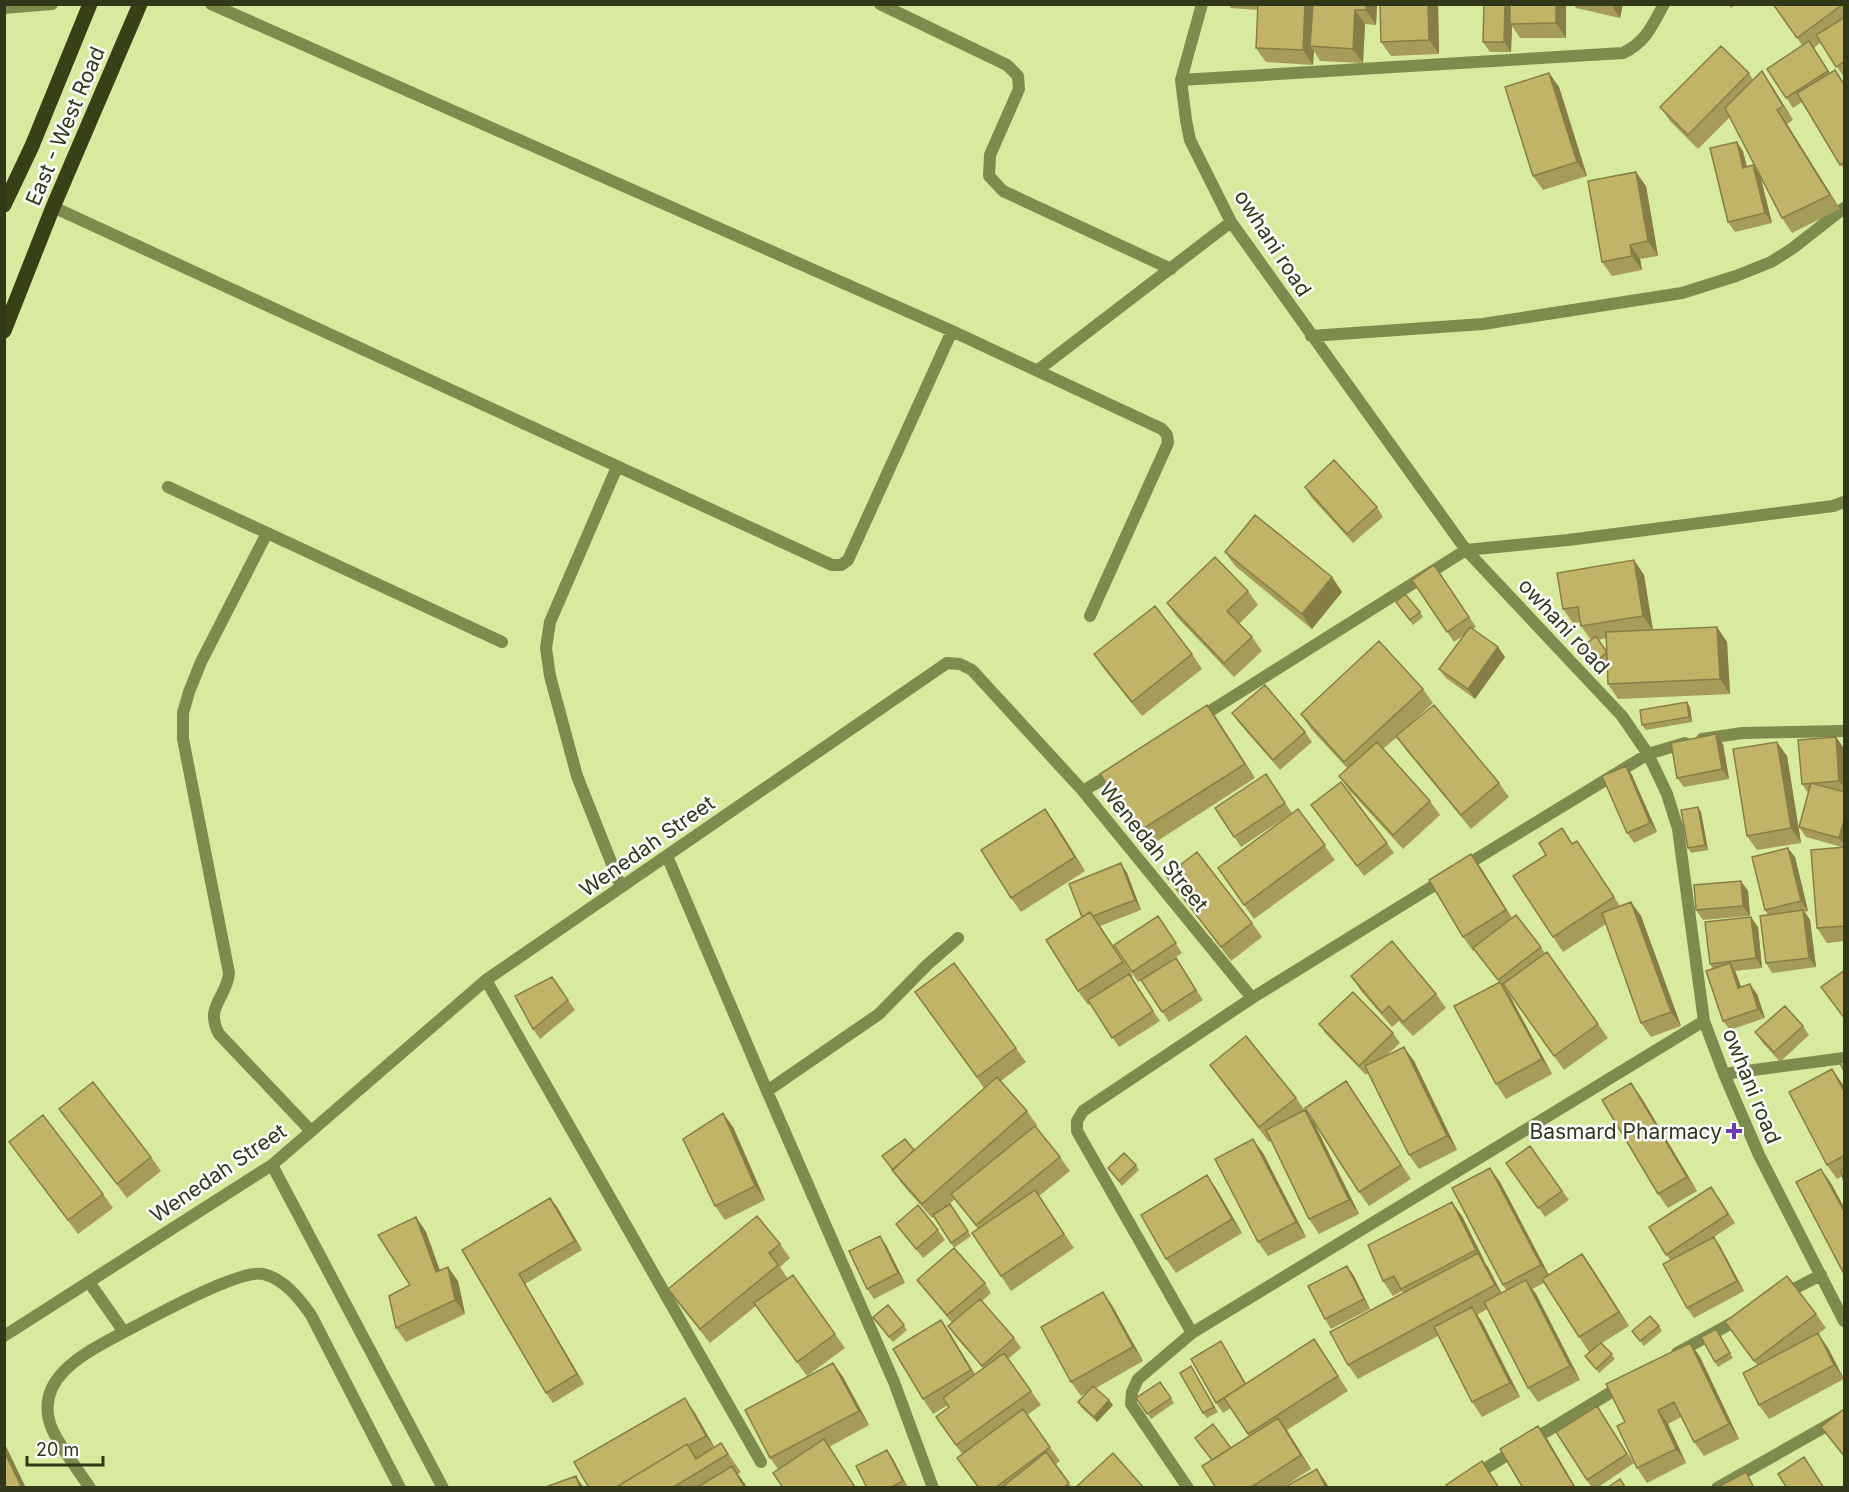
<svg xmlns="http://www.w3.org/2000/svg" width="1849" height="1492" viewBox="0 0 1849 1492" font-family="Inter,sans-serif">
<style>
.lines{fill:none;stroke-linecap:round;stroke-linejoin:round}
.minor{stroke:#7d8b4f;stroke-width:12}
.primary{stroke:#374016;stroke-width:15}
.wall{fill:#a69b58;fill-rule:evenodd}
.shaded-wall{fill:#877e47}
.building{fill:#c1b466;stroke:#877e47;stroke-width:1.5}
.poi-dot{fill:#6d39af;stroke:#fff;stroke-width:2}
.labels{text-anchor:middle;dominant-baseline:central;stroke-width:5;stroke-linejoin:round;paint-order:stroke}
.street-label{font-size:21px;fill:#313819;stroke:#fff}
.poi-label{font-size:21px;fill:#313819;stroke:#fff;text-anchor:end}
</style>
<rect width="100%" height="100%" fill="#d7ea9e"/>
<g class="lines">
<path class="minor" d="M211,4l741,327 210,98 5,6 1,8 -78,173
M880,4l127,61 11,11 1,13 -29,66 -1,21 14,15 168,78
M1202,4l-21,76 5,40 4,20 41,82 235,328 156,166 26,38 19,40 11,35 26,192 20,53 35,81 85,166
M4,8l48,-4
M1181,80l442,-27c23,-11 29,-27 41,-49
M53,207l779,358h9l7,-5 104,-229
M1311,336l172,-12 199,-31 54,-17 35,-14 22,-14 51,-40
M1038,370l193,-148
M617,467l-67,155 -4,26 4,28 27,100 44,111
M168,487l334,155
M267,533l-66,129 -12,30 -6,21v26l46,234c-2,25 -25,33 -10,61l92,97
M1199,718l267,-168 102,-10 265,-34 11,-4
M1702,739l40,-6 102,-2
M1083,791l33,-20
M667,856l100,235 127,291 39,106
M1463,867l185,-113 37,-11
M486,980l275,482
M1724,1074l120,-16
M767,1091l112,-77 48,-49 31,-27
M272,1165l171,323
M89,1282l35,50c-37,20 -93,46 -72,97 8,18 27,42 38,59
M1782,1295l39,-20
M124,1332c26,-13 114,-63 139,-58 21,5 36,24 48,41l89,173
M1192,1333l-115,-202v-10l6,-10 169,-113 194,-120
M4,1336l268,-171 214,-185 461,-317 13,1 12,6 111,121 169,207
M1677,1353l64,-35
M1476,1474l147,-89
M1188,1488l-57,-84 1,-12 6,-13 54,-46 512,-312
M1717,1488l127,-72"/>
<path class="primary" d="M4,205l28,-59 58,-142
M4,331l49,-124 87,-203"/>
</g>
<path class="wall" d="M1228,4h149l-1,21 -11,-1 -2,39 -43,-2 -6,-10 -1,14 -47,-3 -10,-14 2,-38 -27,-2z
M1380,4h58l1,50 -48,2 -10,-14z
M1484,4h82v34h-46l-8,-12 -1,26h-21l-7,-10z
M1573,4h50l-3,14 -44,-10z
M1728,4h9l-6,4z
M1773,4h72v71l-2,1 -22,-34 -7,6 16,25 5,-3 10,14v87l-43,-69 -9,6 -26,-39 35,-24z
M1549,73l10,14 28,89 -44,14 -10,-14z
M1749,73l4,7 19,6 21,34 -6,4 53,85 -48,24 -10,-15 -22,-42 12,47 -37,9 -7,-10 15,-71 4,16 11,5 -28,-55 -32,32 -28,-28 -10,-14z
M1646,186l12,70 -18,3 2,11 -30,6 -10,-14z
M1305,487l72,20 6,10 -30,26 -42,-46z
M1225,552l107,25 10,15 -30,37 -77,-63z
M1634,560l10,15 9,55 64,-3 10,15 3,52 -112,5 -10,-15 -1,-24 -11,8 -15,-20 10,-8 -10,-14v-4l-8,1 -10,-14zM1606,638v13l-8,-11z
M1434,565l42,62 -3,2 25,18 7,10 -30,42 -29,-21 -7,-9 25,-34 -10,7 -42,-62z
M1248,591l10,14 -19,19 13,13 10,14 -28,26 -57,-60 -10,-14z
M1399,607l21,5 3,5 -10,8z
M1094,654h98l10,15 -60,47 -38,-47z
M1423,689l10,14 -27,25 93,55 10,14 -38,32 -65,-79 -9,-13 -14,12 47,52 10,14 -37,34 -54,-59 -10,-14 9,-7 -37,-40 -10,-15z
M1690,707l2,15 -46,8 -4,-5z
M1232,713l73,19 7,10 -32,28 -41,-47z
M1217,719l38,59 -107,69 -10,-15z
M1836,737l7,10 2,22v22h-6l6,1v149l-18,2 -10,-15 25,-81 -36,-10 -7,-10 9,-34 -6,-9z
M1723,744l6,35 -45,8 -7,-9z
M1787,756l14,87 -44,7 -10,-14z
M1626,766l6,9 25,57 -23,11 -7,-10z
M1266,774l26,39 -51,34 -26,-39z
M1298,809l37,51 -81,59 -36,-51z
M1701,812l7,38 -17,3 -3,-5z
M1318,814l69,29 7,10 -30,23z
M1055,823l30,48 -64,41 -10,-14z
M1577,841l43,65 11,-4 10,14 40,110 -30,11 -10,-14 -35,-99 -43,28 -10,-15 20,-93z
M1471,854l10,14 31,50 4,-3 29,38 2,-1 61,86 -44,32 -58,-81h-1l5,7 42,78 -46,25 -10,-15 3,-102 -24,-32 -2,1 -10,-14z
M1795,857l13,54 -3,1 5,8 6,47 -44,6 -6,-10 2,-48 -3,-5z
M1127,873l14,37 -41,16 33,50 -2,1 29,44 -41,26 -29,-43 -2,1 -10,-14 4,-74z
M1166,876l86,47 10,14 -31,24z
M1748,891l2,25 -47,4 -7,-10z
M1158,916l24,37 -27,18 21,-13 27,42 -34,22 -27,-42 -4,2 -24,-37z
M1758,927l4,41 -27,3 6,16 16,7 8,24 -35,12 -7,-9 -10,-52 -3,-5z
M954,963l72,99 -25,19 26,30 10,14 -1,2 24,30 10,14 -31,25 35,52 -63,43 -10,-15 -23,-47 -23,-30 -8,7 3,-2 21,32 -17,12 -20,-31 -2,1 -30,-34 -10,-14 92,-82 -69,-96z
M1351,976l85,18 10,14 -33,28 -14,-15 -7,6 -31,-36z
M552,977l23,33 -35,29 -7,-10z
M1319,1024l74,9 7,10 -14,13 28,5 43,89 -38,19 -10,-14 -41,-82 -2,2 -40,-41z
M1803,1026l6,9 -29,27 -18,-20 -7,-10z
M1210,1065l86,33 19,27 44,89 -40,20 -10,-15 -38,-79 -2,2 -49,-63z
M1832,1069l13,19v99l-2,-11 -6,3 -10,-14z
M1356,1095l55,84 -42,27 -10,-14z
M1641,1097l56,94 -29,17 -10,-14z
M59,1109l92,48 10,14 -34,27z
M733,1127l32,73 -40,20 -10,-14z
M9,1142l94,52 10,14 -35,26z
M1530,1146l39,54 -24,17 -39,-54z
M1263,1153l43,84 -38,19 -10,-14z
M1136,1165l3,5 -17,16 -14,-18z
M1490,1168l10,14 49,93 33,-21 10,14 37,58 -27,17 13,16 -16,14 -14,-17 10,-8 -6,4 -45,-69 -12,6 4,5 44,86 -42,22 -10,-14 -41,-79 -10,6 5,7 38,75 -38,20 -10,-15 -34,-66 -80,43 -10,-14 56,-72 -2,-2 -9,5 -10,-15 79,-65 23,48 17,29 4,-3 -3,-5z
M1207,1175l10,15 25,43 -66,40 -10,-14z
M1718,1196l17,27 -21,14 6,9 24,45 -50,27 -7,-10 -17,-48 -21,-33z
M550,1198l7,9 25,43 -57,34 59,100 -31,19 -7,-10 -84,-143z
M416,1217l10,15 14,39 18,10 7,33 -59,28 -10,-14 14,-43z
M896,1224l42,6 7,10 -22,18z
M780,1244l10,14 -10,9 8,12 5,-4 52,73 -38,28 -51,-70 -46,37 -32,-40 -10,-14z
M886,1245l19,38 -31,16 -7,-10z
M1347,1266l7,10 16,33 -39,20 -6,-10z
M917,1280l68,3 6,10 -9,8 32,37 7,10 -13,11 33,46 -14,10 33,46 -5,4 17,23h-94l-21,-30 5,-4 -26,-37 13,-10 -1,-2 -15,9 -10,-15 18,-79 10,15 24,39 8,-6 -28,-32 -7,-10 4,-3 -28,-34z
M1103,1292l10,15 30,54 -47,27 17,17 -16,17 -16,-15 -3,-5 9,-10 -6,4 -10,-14z
M888,1305l19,25 -14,12 -20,-25z
M1816,1314l10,14 -8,6 10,14 16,31 -75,40 -10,-14 -2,-40 -32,-43z
M1659,1326l3,5 -18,15 -12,-15z
M1716,1329l17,29 -15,9 -3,-5z
M1221,1341l6,10 19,32 78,-29 24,37 -61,39 24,39 -29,19h-66l-4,-28 37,-24 -18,-28 -8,5 -7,-10z
M1690,1343l10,14 39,82 -35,17 -10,-14 -13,-25 -13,7 18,39 -39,20 -10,-15 -12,-46z
M833,1363l10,14 26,48 -40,22 -51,22 -8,-11z
M1191,1366l27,46 -11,6 -4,-5z
M1160,1382l14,21 -23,16 -15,-21z
M695,1413l20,35 6,-5 13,19 7,10 -3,2 9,14h-158z
M1603,1416l31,47 -37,25h-5l-36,-56z
M887,1450l6,9 15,29h-41z"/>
<path class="shaded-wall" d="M1305,4h11l-6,42 4,5 -1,14 -10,-15z
M1366,4h11l-1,21 -10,-15z
M1428,4h10l1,50 -10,-14z
M1505,4h7l-2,20 2,2 -1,26 -7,-10z
M1556,4h10v34l-10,-15z
M1611,4h12l-3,14z
M1355,10l10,14 -2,39 -10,-14z
M1762,71l10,15 21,34 -10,-14z
M1549,73l10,14 28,89 -10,-14z
M1777,110l10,14 53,85 -10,-14z
M1737,142l6,9 6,26 -6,-9z
M1753,165l7,10 12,48 -7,-10z
M1636,172l10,14 12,70 -10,-15z
M1630,245l10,14 2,11 -10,-14z
M1634,560l10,15 9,56 -10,-15z
M1332,577l10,15 -30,37 -10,-15z
M1717,627l10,15 3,52 -10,-15z
M1498,647l7,10 -30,42 -7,-10z
M1687,702l3,5 2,15 -3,-5z
M1207,705l10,14 38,59 -10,-14z
M1716,734l7,10 6,35 -7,-10z
M1836,737l7,10 2,22v19l-6,-7z
M1777,742l10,14 14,87 -10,-15z
M1626,766l6,9 25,57 -7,-9z
M1698,807l3,5 7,38 -3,-5z
M1045,809l10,14 30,48 -10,-14z
M1845,817v29l-6,-8z
M1788,848l7,9 13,54 -7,-10z
M1471,854l10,14 35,57 -10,-15z
M1121,863l6,10 14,37 -6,-10z
M1741,881l7,10 2,25 -7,-10z
M1631,902l10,14 40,110 -10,-14z
M1803,910l7,10 6,47 -7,-9z
M1090,912l10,14 33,50 -10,-14z
M1751,917l7,10 4,41 -6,-10z
M1730,963l6,10 9,25 -7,-10z
M1500,982l10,14 42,78 -10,-15z
M1750,984l7,10 8,24 -7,-9z
M1404,1047l10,14 43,89 -10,-14z
M1832,1069l10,14 3,5v5z
M1631,1083l10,14 56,94 -10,-14z
M1305,1110l10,15 44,89 -10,-14z
M723,1113l10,14 32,73 -10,-14z
M1253,1139l10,14 43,84 -10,-15z
M1490,1168l10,14 51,97 -10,-14z
M1821,1169l10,14 14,26v4z
M1207,1175l10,15 25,43 -10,-14z
M550,1198l7,9 25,43 -7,-9z
M1452,1202l10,14 24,48 -10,-14z
M416,1217l10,15 20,55 -10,-15z
M880,1236l6,9 19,38 -7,-10z
M1714,1237l6,9 24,45 -7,-10z
M1478,1253l10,14 17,33 -10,-15z
M1582,1254l10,14 37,58 -10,-14z
M1347,1266l7,10 16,33 -6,-10z
M448,1267l10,14 7,33 -10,-14z
M519,1274l6,10 59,100 -7,-10z
M1526,1280l10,14 44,86 -10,-14z
M1103,1292l10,15 30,54 -10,-14z
M1472,1307l10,15 38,75 -10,-14z
M941,1320l10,15 30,50 -10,-15z
M1818,1333l10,15 16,31 -10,-14z
M1690,1343l10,14 39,82 -10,-15z
M833,1363l10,14 26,48 -10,-14z
M685,1398l10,15 21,37 -10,-14z
M1109,1400l4,5 -16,17 -3,-5z
M1658,1410l10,14 18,39 -10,-14z
M1278,1418l10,14 23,37 -10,-14z
M1538,1426l10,14 28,48h-1z
M4,1442l22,46h-4l-18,-37z
M887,1450l6,9 15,29 -5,-7z
M732,1466l13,18 2,4h-2z
M1317,1469l10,15 2,4h-3z
M576,1476l8,12h-4z"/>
<path class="building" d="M1258,4h47l-2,46 -47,-2z
M1313,4h53v6h-11l-2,39 -43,-3z
M1380,4h48l1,36 -48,2z
M1484,4h21l-1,38h-21z
M1510,4h46v19l-46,1z
M1773,4h70l-46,34z
M1845,17v44l-9,6 -20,-32z
M1809,41l19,30 -42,27 -19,-29z
M1721,46l28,27 -61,62 -28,-28z
M1835,70l10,16v76l-5,3 -43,-72z
M1762,71l21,35 -6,4 53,85 -48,23 -57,-110z
M1549,73l28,89 -44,14 -28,-89z
M1737,142l6,26 10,-3 12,48 -37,9 -18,-74z
M1636,172l12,69 -18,4 2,11 -30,6 -14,-81z
M1334,460l43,47 -30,27 -42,-47z
M1255,515l77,62 -30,37 -77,-62z
M1215,557l33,34 -21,20 25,26 -28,26 -57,-60z
M1634,560l9,56 -62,10 -3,-19 -15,2 -6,-36z
M1434,565l35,52 -22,15 -35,-52z
M1405,594l15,18 -10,8 -14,-18z
M1155,606l37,48 -60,48 -38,-48z
M1470,627l28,20 -30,42 -29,-20z
M1717,627l3,52 -112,5 -2,-52z
M1596,636l10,15v2l-13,11 -12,-16z
M1379,641l44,48 -79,73 -43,-48z
M1265,685l40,47 -32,28 -41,-47z
M1687,702l2,15 -47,8 -2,-15z
M1207,705l38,59 -107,68 -38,-58z
M1434,705l65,78 -38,32 -65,-79z
M1716,734l6,35 -45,9 -6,-35z
M1836,737l3,44 -37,3 -4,-44z
M1377,742l53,59 -37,34 -54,-59z
M1777,742l14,86 -44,8 -14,-87z
M1626,766l24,57 -23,10 -25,-57z
M1266,774l19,29 -51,34 -19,-29z
M1341,782l46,61 -30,23 -46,-61z
M1811,783l34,9v25l-6,21 -40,-11z
M1698,807l7,38 -17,3 -7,-38z
M1045,809l30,48 -64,41 -30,-48z
M1298,809l27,36 -81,60 -26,-37z
M1562,828l10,16 5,-3 37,56 -61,40 -40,-61 33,-21 -7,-12z
M1845,847v79l-28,2 -6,-78z
M1788,848l13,53 -36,9 -13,-53z
M1197,852l55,71 -31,24 -55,-71z
M1471,854l35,56 -43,27 -34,-57z
M1121,863l14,37 -42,16 -3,-4 -8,5 -13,-33z
M1741,881l2,25 -47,4 -2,-25z
M1631,902l40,110 -30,11 -39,-110z
M1803,910l6,48 -43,5 -6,-47z
M1090,912l33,50 -45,29 -32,-51z
M1516,915l25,32 -43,33 -25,-32z
M1158,916l18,27 -44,29 -18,-27z
M1751,917l5,41 -46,6 -5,-42z
M1392,941l44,53 -33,28 -14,-16 -7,7 -31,-37z
M1547,952l51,72 -44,32 -51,-72z
M1176,958l20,32 -34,22 -21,-32z
M954,963l62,85 -39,29 -62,-85z
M1730,963l8,25 12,-4 8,25 -35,12 -17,-50z
M1845,970v49l-24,-32z
M1129,974l24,37 -41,27 -24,-38z
M552,977l16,23 -35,29 -18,-33z
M1500,982l42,77 -46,25 -42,-78z
M1353,992l40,41 -34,33 -40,-42z
M1785,1006l18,20 -29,26 -19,-20z
M1246,1036l50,62 -37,29 -49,-62z
M1404,1047l43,89 -38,19 -44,-89z
M1845,1061v12l-5,-10z
M1832,1069l13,24v62l-18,10 -38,-73z
M997,1077l30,34 -105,93 -30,-34z
M1346,1081l55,84 -42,27 -54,-84z
M93,1082l58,75 -34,27 -58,-75z
M1631,1083l56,94 -29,17 -56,-94z
M1305,1110l44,90 -40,19 -43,-89z
M723,1113l32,73 -40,20 -32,-67z
M43,1115l60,79 -35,26 -59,-78z
M1035,1126l25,31 -84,68 -25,-31z
M905,1139l9,11 -21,20 -11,-14z
M1253,1139l43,83 -38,20 -43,-83z
M1530,1146l32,45 -24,17 -32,-45z
M1124,1153l12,12 -17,16 -11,-13z
M1490,1168l51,97 -38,20 -51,-97z
M1821,1169l24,44 -1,61 -48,-92z
M1845,1169v18l-4,-17z
M1207,1175l25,44 -66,40 -25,-44z
M1711,1187l17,27 -62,41 -17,-28z
M1035,1190l29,44 -63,42 -29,-43z
M550,1198l25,43 -56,33 58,100 -31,19 -84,-143z
M1452,1202l24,48 -75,39 -7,-13 -11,5 -15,-36z
M950,1204l18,27 -17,12 -18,-28z
M918,1205l20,25 -22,19 -20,-25z
M757,1216l23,28 -11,9 9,12 -78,64 -32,-40z
M416,1217l20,55 12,-5 7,33 -59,28 -7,-32 21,-11 -32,-50z
M880,1236l18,37 -31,16 -18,-38z
M1714,1237l23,44 -50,27 -24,-44z
M954,1248l31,35 -38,32 -30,-35z
M1478,1253l17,32 -147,80 -18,-33z
M1582,1254l37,58 -40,25 -37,-58z
M1347,1266l17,33 -39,20 -17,-33z
M793,1275l42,59 -38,28 -43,-59z
M1787,1276l29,38 -62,47 -29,-39z
M1526,1280l44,86 -42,22 -44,-86z
M1103,1292l30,55 -62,35 -30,-55z
M980,1299l34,39 -32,28 -34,-40z
M888,1305l16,20 -15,12 -16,-20z
M1472,1307l38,76 -38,19 -38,-75z
M1650,1316l9,10 -19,15 -8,-10z
M941,1320l30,50 -48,29 -30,-50z
M1716,1329l14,24 -15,9 -14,-25z
M1818,1333l16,32 -75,40 -16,-32z
M1314,1339l24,37 -90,58 -24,-36z
M1221,1341l24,43 -29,19 -25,-44z
M1601,1343l11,11 -16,15 -11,-13z
M1690,1343l39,81 -35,18 -20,-40 -16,8 18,39 -39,19 -20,-42 8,-4 -19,-38z
M1004,1353l27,38 -75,54 -20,-28 13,-10 -6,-9z
M833,1363l26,48 -89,47 -25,-48z
M1191,1366l23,41 -11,6 -23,-40z
M1160,1382l11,16 -24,16 -11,-16z
M1093,1386l16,14 -15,17 -16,-15z
M685,1398l21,38 -18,10 -1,-2 -72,44h-26l-15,-26z
M1597,1406l30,48 -40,26 -31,-48z
M1845,1408v49l-24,-30z
M1023,1409l27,38 -55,41h-16l-22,-30z
M1278,1418l23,37 -51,33h-34l-14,-22z
M1213,1424l18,24 -19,12 -17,-22z
M1538,1426l37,62h-52l-23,-39z
M824,1439l31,48 -72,1 -10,-15z
M721,1443l7,11 -56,34h-57l72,-44 9,15z
M887,1450l16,31 -13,7h-23l-11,-22z
M4,1451l18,37h-18z
M1046,1452l23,31 -6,5h-62z
M1113,1453l31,35h-69z
M1804,1457l20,31h-37l-9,-14z
M1482,1461l17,27h-51l-2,-3z
M732,1466l13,22h-49z
M1317,1469l9,19h-43z
M1746,1472l8,16h-35l-1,-1z
M576,1476l4,12h-37z
M1620,1479l6,9h-19z"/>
<path class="poi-dot" d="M1731 1122h6v6h6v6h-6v6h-6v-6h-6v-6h6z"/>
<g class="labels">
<g class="street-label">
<text transform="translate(65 126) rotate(-67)">East - West Road</text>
<text transform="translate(1273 243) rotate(57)">owhani road</text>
<text transform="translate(1564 626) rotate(47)">owhani road</text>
<text transform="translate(647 846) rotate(-35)">Wenedah Street</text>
<text transform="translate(1154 847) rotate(51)">Wenedah Street</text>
<text transform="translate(1752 1086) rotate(68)">owhani road</text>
<text transform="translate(218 1173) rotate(-34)">Wenedah Street</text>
</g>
<g class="poi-label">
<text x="1722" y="1131">Basmard Pharmacy</text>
</g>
</g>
<rect width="1849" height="1492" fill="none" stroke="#313819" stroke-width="12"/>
<path d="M27 1456v9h76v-9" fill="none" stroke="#313819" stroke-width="3"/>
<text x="36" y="1456" font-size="18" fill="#313819" stroke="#ffffff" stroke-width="4.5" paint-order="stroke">20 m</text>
</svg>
